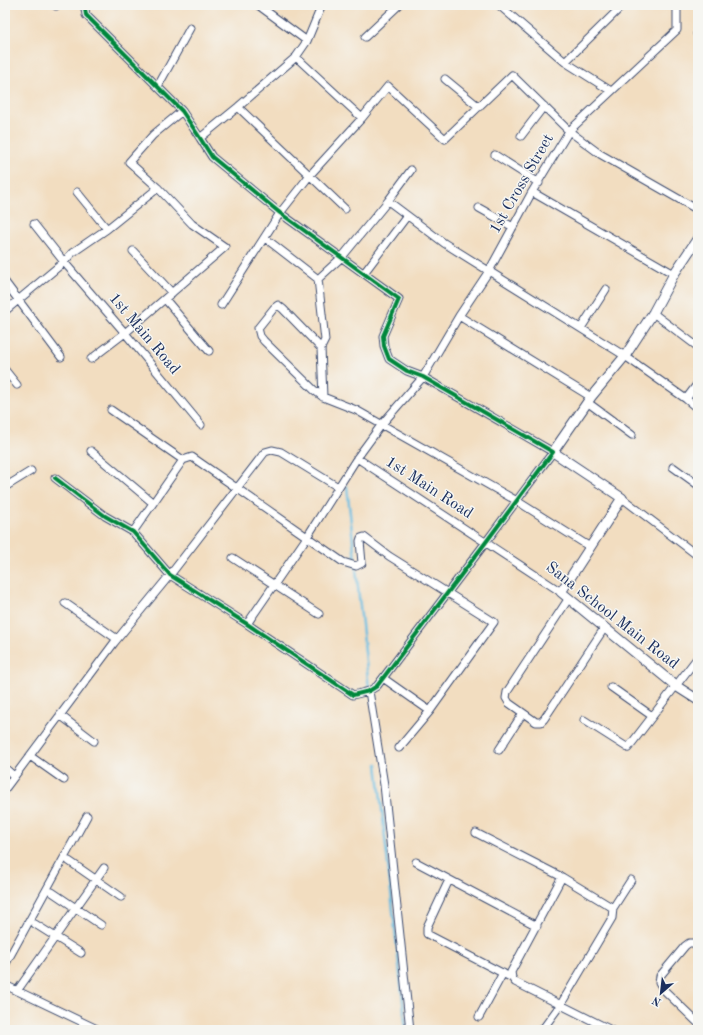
<svg xmlns="http://www.w3.org/2000/svg" width="703" height="1035" viewBox="0 0 703 1035" font-family="'Old Standard TT',serif">
<style>
.lines{fill:none;stroke-linecap:round;stroke-linejoin:round}
.stream{stroke:#64bce1;stroke-width:2.5}
.minor-casing{stroke:#3b496d;stroke-width:9}
.tertiary-casing{stroke:#3b496d;stroke-width:11}
.minor{stroke:#fff;stroke-width:7}
.tertiary{stroke:#fff;stroke-width:9}
.cycleway-casing{stroke:#f6f6f2;stroke-width:6}
.cycleway{stroke:#00873e;stroke-width:4}
.labels{text-anchor:middle;dominant-baseline:central;stroke-width:3;stroke-linejoin:round;paint-order:stroke}
.street-label{font-size:16px;fill:#1b2f5e;stroke:#f6f6f2}
</style>
<rect width="100%" height="100%" fill="#f6f6f2"/>
<filter id="ink" filterUnits="userSpaceOnUse"><feTurbulence type="fractalNoise" baseFrequency=".025" numOctaves="2"/><feDisplacementMap in="SourceGraphic" scale="8" xChannelSelector="R" yChannelSelector="G"/><feConvolveMatrix kernelMatrix="1 2 1 2 8 2 1 2 1" color-interpolation-filters="sRGB"/></filter>
<filter id="wash" filterUnits="userSpaceOnUse"><feTurbulence type="fractalNoise" baseFrequency=".012" numOctaves="4" result="noise"/><feDisplacementMap in="SourceGraphic" scale="16" xChannelSelector="R" yChannelSelector="G"/><feGaussianBlur stdDeviation="0.9" result="paint"/><feColorMatrix in="noise" values="0 0 0 0 0 0 0 0 0 0 0 0 0 0 0 0 0 1.4 0 .05"/><feComposite in="paint" operator="in"/></filter>
<g filter="url(#wash)">
<rect width="100%" height="100%" fill="#f2ddc0"/>
<g class="lines">
<path class="stream" d="M347,486l22,203
M377,764l29,266"/>
</g>
</g>
<g filter="url(#ink)">
<g class="lines">
<g class="minor-casing">
<path id="minor" d="M55,5l1,1
M258,5l49,36
M499,5l66,57 46,29
M697,34l1,1
M365,37l34,-32
M296,57l66,61
M565,62l58,-57
M445,79l34,28
M158,86l32,-58
M238,107l107,102
M521,136l23,-30
M200,138l38,-31 58,-50 11,-16 15,-36
M495,155l44,28
M77,192l30,37
M532,192l142,82
M388,201l56,42 181,113 61,43 12,10
M479,208l34,19
M34,224l30,38 61,71 76,92
M265,238l53,41 7,61 -4,8 2,49
M133,251l39,42
M364,273l43,-57
M318,279l24,-22 46,-56 23,-31
M5,282l56,75
M165,299l44,52
M221,305l59,-92 30,-38 52,-57 26,-32 57,53 67,-64 57,56 31,23 98,56
M5,311l59,-49 8,-9 35,-24 51,-41 -29,-26 24,-27 29,-24
M653,313l45,34
M459,316l132,81
M581,328l25,-39
M321,348l-38,-39 -5,-4 -4,3 -16,20 2,8 4,5 50,49 9,7 33,13 161,91 73,46
M91,359l34,-26 100,-86 -33,-23 -34,-36
M5,370l12,15
M686,399l12,-16
M587,402l45,33
M111,410l72,50
M91,451l62,52
M357,458l204,134
M673,467l25,18
M55,478l50,38 28,16 37,43 77,49 106,71 16,-4 8,-5 109,-144 67,-90 -130,-75 -16,-6 -18,-12 -5,-13 -1,-10 16,-37 -119,-86 -68,-56 -12,-19 -18,-27 -96,-96 -1,-6 2,-4
M5,487l26,-16
M622,498l76,58
M133,532l50,-72 9,-3 151,105 13,4 6,-3 -2,-22 1,-3 3,-1 25,19 105,66 -64,89 -47,-33
M233,558l86,56
M569,598l-62,94 -1,6 3,5 27,19h5l3,-3 61,-92
M65,603l52,36
M247,624l60,-87 50,-79 25,-34 41,-47 36,-61 30,-45 43,-79 37,-61 108,-101v-25
M611,687l41,29
M369,691l15,94 26,245
M60,715l34,26
M584,720l44,28 70,-91
M399,748l31,-37
M499,750l24,-37
M30,756l34,24
M5,768l9,8
M5,789l109,-146 56,-68 95,-123 7,-2 9,2 57,35
M476,833l86,44 51,31 18,-28
M69,861l52,36
M416,862l121,64
M562,877l-51,95 1,6 3,4 96,48
M449,880l-22,47v7l85,44
M52,892l49,33
M35,924l46,29
M698,948l-4,-5h-5l-4,3 -25,30 -1,6 4,7 35,34
M5,965l82,-149
M5,985l94,45
M17,991l87,-123
M479,1017l24,-44
M542,1030l19,-26 51,-86 1,-10"/>
</g>
<g class="tertiary-casing">
<path id="tertiary" d="M698,238l-24,36 -21,39 -28,43 -34,41 -38,55 69,46 -61,94 115,94 22,14"/>
</g>
<use href="#minor" class="minor"/>
<use href="#tertiary" class="tertiary"/>
<g class="cycleway-casing">
<path id="cycleway" d="M55,478l50,38 28,16 37,43 77,49 106,71 16,-4 8,-5 109,-144 67,-90 -130,-75 -16,-6 -18,-12 -5,-13 -1,-10 16,-37 -119,-86 -68,-56 -12,-19 -18,-27 -96,-96 -1,-6 2,-4"/>
</g>
<use href="#cycleway" class="cycleway"/>
</g>
</g>
<g class="labels">
<g class="street-label">
<text transform="translate(522 184) rotate(-60)">1st Cross Street</text>
<text transform="translate(144 334) rotate(50)">1st Main Road</text>
<text transform="translate(429 488) rotate(33)">1st Main Road</text>
<text transform="translate(612 616) rotate(38)">Sana School Main Road</text>
</g>
</g>
<rect width="703" height="1035" fill="none" stroke="#f6f6f2" stroke-width="20"/>
<g transform="translate(661 993) rotate(208)" stroke="#f6f6f2" stroke-width="3" paint-order="stroke">
<path d="M0-3L7 15L0 10L-7 15Z" fill="#1b2f5e"/>
<text y="-6" font-size="11" font-weight="bold" text-anchor="middle" fill="#1b2f5e">N</text>
</g>
</svg>
